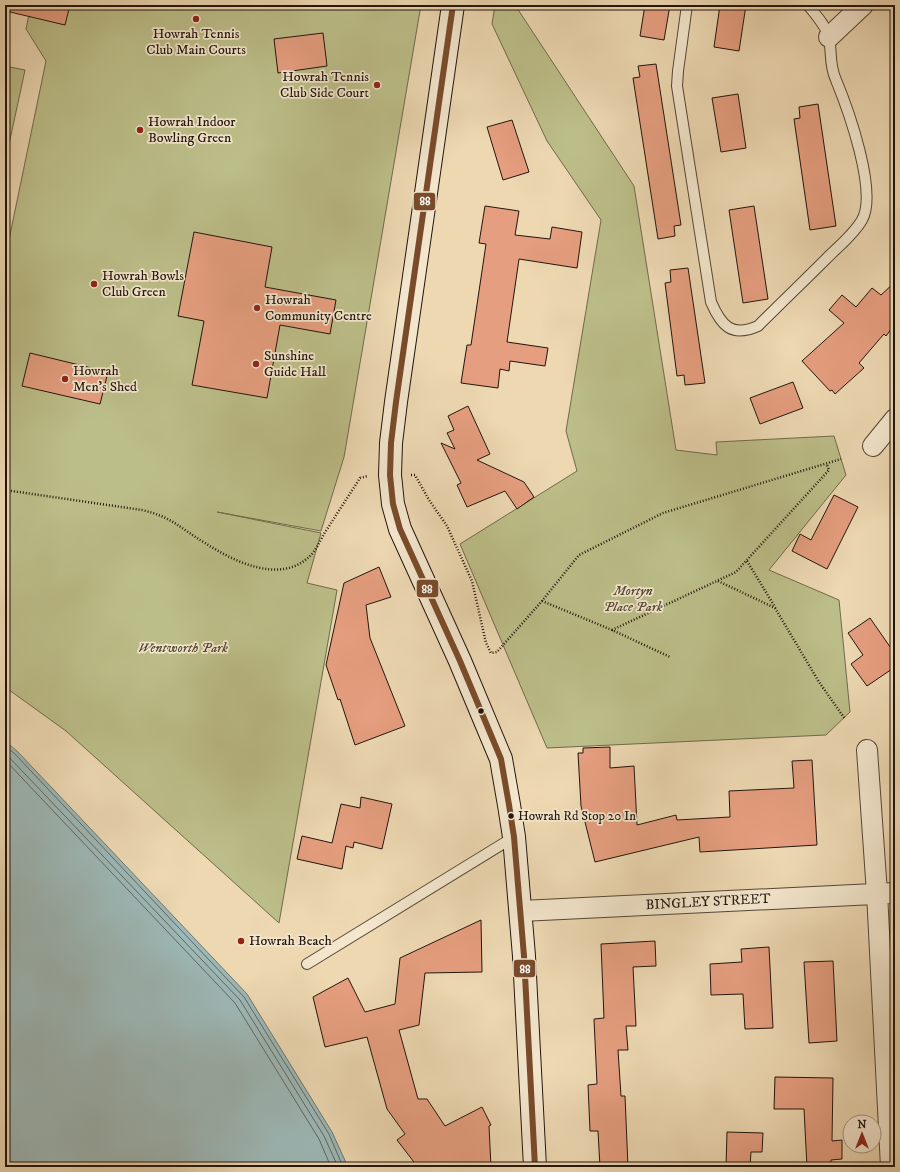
<svg xmlns="http://www.w3.org/2000/svg" width="900" height="1172" viewBox="0 0 900 1172" font-family="'IM FELL DW Pica',serif">
<style>
.green{fill:#bcbe89;stroke:#6f6a4b}
.water{fill:#9db8b6;stroke:#6c7772}
.lines{fill:none;stroke-linecap:round;stroke-linejoin:round}
.shore{stroke:#606662;stroke-width:1}
.building{fill:#e59e7f;stroke:#22150d}
.lane-casing{stroke:#554636;stroke-width:12}
.street-casing{stroke:#554636;stroke-width:22}
.secondary-casing{stroke:#22150d;stroke-width:24}
.path{stroke:#22150d;stroke-width:2.5;stroke-dasharray:1 2;stroke-linecap:butt}
.lane{stroke:#f3e6cd;stroke-width:10}
.street{stroke:#f3e6cd;stroke-width:20}
.secondary{stroke:#f3e6cd;stroke-width:22}
.bus-1-casing{stroke:#f3e6cd;stroke-width:9}
.bus-1{stroke:#7a4b2a;stroke-width:6}
.poi-dot{fill:#8f2418;stroke:#f3e6cd;stroke-width:1.5}
.bus-dot{fill:#22150d;stroke:#f3e6cd;stroke-width:1.5}
.labels{text-anchor:middle;dominant-baseline:central;stroke-width:3.5;stroke-linejoin:round;paint-order:stroke}
.bus-label{font-size:13px;fill:#22150d;stroke:#f3e6cd;text-anchor:start}
.poi-label{font-size:14px;fill:#22150d;stroke:#f3e6cd;text-anchor:start}
.park-label{font-size:14px;font-style:italic;fill:#504832;stroke:#f3e6cd}
.street-label{font-size:14px;fill:#22150d;stroke:#f3e6cd}
.line-badge{stroke:#f3e6cd;stroke-width:1.5}
.badge-label{font-size:11px;text-anchor:middle;font-weight:bold;fill:#fff}
</style>
<rect width="100%" height="100%" fill="#edd8b2"/>
<filter id="stains"><feTurbulence type="fractalNoise" baseFrequency=".005" numOctaves="4"/><feColorMatrix values="0 0 0 0 .2 0 0 0 0 .09 0 0 0 0 .02 0 0 0 .5 -.17"/></filter>
<radialGradient id="worn" r=".72"><stop offset=".6" stop-color="#630" stop-opacity="0"/><stop offset="1" stop-color="#630" stop-opacity=".3"/></radialGradient>
<path class="green" d="M31,5h390l-77,452 -23,74 -104,-19 104,21 -14,50 30,7 -58,333 -213,-192 -61,-44v-428l41,-198 -20,-32z
M495,5h20l119,181 42,264 41,5 -1,-13 118,-6 12,39 -77,95 70,30 11,112 -24,23 -279,13 -87,-204 117,-73 -11,-40 35,-211 -54,-79 -55,-117z
M5,66l20,4 -20,93z"/>
<path class="water" d="M5,741l12,10 230,243 85,138 16,35h-343z"/>
<g class="lines">
<path class="shore" d="M5,746l10,8 229,243 85,137 14,33
M5,753l235,247 84,136 14,31
M5,760l230,243 84,136 12,28"/>
</g>
<path class="building" d="M11,5h59l-5,20 -55,-13z
M645,5h25l-6,35 -24,-4z
M720,5h26l-7,46 -25,-4z
M323,33l4,33 -49,7 -4,-34z
M656,64l25,161 -7,1 1,10 -17,3 -25,-161 7,-1 -2,-11z
M738,94l8,54 -25,4 -9,-54z
M818,104l18,122 -26,4 -16,-111 6,-1 -1,-11z
M512,120l17,52 -26,8 -16,-53z
M485,206l34,5 -4,24 35,4 2,-12 30,5 -5,36 -58,-9 -12,83 41,6 -3,18 -35,-5 -1,10 -9,-2 -2,19 -37,-5 6,-38h4l15,-101 -7,-1z
M754,206l14,93 -25,4 -14,-93z
M194,232l78,15 -7,40 71,13 -6,34 -50,-9 -13,73 -75,-13 12,-64 -26,-5z
M688,268l17,115 -20,2 -1,-10 -7,1 -12,-93 6,-1 -1,-12z
M895,282v42l-9,12 -2,-2 -25,29 5,5 -29,26 -3,-4 -2,1 -28,-30 42,-38 -15,-13 13,-15 14,12 16,-19 9,7z
M30,353l78,19 -8,32 -78,-18z
M793,382l10,26 -43,16 -10,-26z
M468,406l22,48 -13,6 47,22 10,15 -17,12 -12,-18 -38,16 -10,-22 4,-2 -20,-40 14,6 -8,-16 7,-3 -6,-14z
M834,495l24,12 -31,62 -35,-18 8,-17 11,6z
M379,567l12,30 -25,8 4,33 35,88 -50,19 -15,-46 -2,1 -12,-35 18,-82z
M870,618l25,36v13l-28,19 -16,-22 12,-9 -15,-22z
M610,747v21l24,-2 3,59 39,-10 1,5 53,-3 -1,-26 65,-3 -2,-27 20,-1 5,85 -117,7 -1,-15 -104,25 -14,-56 -3,-53h5v-5z
M361,797l31,7 -10,45 -28,-7 -1,6 -7,-2 -4,23 -45,-10 5,-23 30,7 9,-39 19,4z
M481,920l1,52 -57,1 -6,52 -20,5 19,69h9l18,27 37,-19 9,18 -2,1 2,41h-65l-7,-4 -2,3 -20,-26 8,-6 -18,-25 -20,-72 -42,10 -12,-50 35,-19 17,34 30,-8 5,-46z
M655,941l1,25 -23,1 3,59h-10l2,24h-10l3,46h4l3,71h-28l-2,-36h-8l-2,-46 9,-1 -3,-65 10,-1 -3,-74z
M769,947l4,81 -28,1 -2,-35 -32,1 -1,-31 32,-2 -1,-13z
M833,961l4,80 -28,2 -5,-81z
M775,1077l58,1 -1,63 10,-1v19l-11,1v7h-24l-3,-58h-30z
M727,1132l36,1 -1,19h-11l-1,15h-24z"/>
<g class="lines">
<g class="lane-casing">
<path id="lane" d="M687,5l-9,66 -1,15 34,216c10,23 20,36 47,24 23,-23 46,-45 69,-68 11,-11 27,-24 35,-38 16,-28 -14,-111 -26,-140 -7,-15 -4,-27 -7,-42 -2,-11 -14,-24 -21,-33
M307,964l207,-127"/>
</g>
<g class="street-casing">
<path id="street" d="M829,37l34,-32
M873,446l22,-27
M867,750l10,143 14,274
M521,911l374,-18"/>
</g>
<g class="secondary-casing">
<path id="secondary" d="M453,5l-57,397 -5,41 -1,32 3,29 7,25 60,132 41,98 8,46 5,32 10,119 11,211"/>
</g>
<path class="path" d="M411,475h4l14,25 18,26 25,55 14,62 5,10 6,-1 45,-51 37,-46 84,-42 178,-54
M5,490l137,20c30,7 38,18 63,33 30,19 74,41 104,14 6,-5 11,-16 15,-23 12,-19 24,-37 36,-56l8,-2
M747,561l28,46
M718,581l57,27 44,74 26,37
M542,601l70,29 58,27
M612,630l124,-58 93,-102 -2,-5"/>
<use href="#lane" class="lane"/>
<use href="#street" class="street"/>
<use href="#secondary" class="secondary"/>
<g class="bus-1-casing">
<path id="bus-1" d="M453,5l-57,397 -5,41 -1,32 3,29 7,25 60,132 41,98 8,46 5,32 10,119 11,211"/>
</g>
<use href="#bus-1" class="bus-1"/>
</g>
<g class="poi-dot">
<circle cx="196" cy="19" r="4"/>
<circle cx="377" cy="85" r="4"/>
<circle cx="140" cy="130" r="4"/>
<circle cx="94" cy="284" r="4"/>
<circle cx="257" cy="308" r="4"/>
<circle cx="256" cy="364" r="4"/>
<circle cx="65" cy="379" r="4"/>
<circle cx="241" cy="941" r="4"/>
</g>
<g class="bus-dot">
<circle cx="481" cy="711" r="3.5"/>
<circle cx="511" cy="816" r="3.5"/>
</g>
<g class="labels">
<g class="bus-label">
<text x="518" y="816">Howrah Rd Stop 20 In</text>
</g>
<g class="poi-label">
<text x="196" y="34" text-anchor="middle">Howrah Tennis<tspan x="196" dy="16">Club Main Courts</tspan></text>
<text x="369" y="77" text-anchor="end">Howrah Tennis<tspan x="369" dy="16">Club Side Court</tspan></text>
<text x="148" y="122">Howrah Indoor<tspan x="148" dy="16">Bowling Green</tspan></text>
<text x="102" y="276">Howrah Bowls<tspan x="102" dy="16">Club Green</tspan></text>
<text x="265" y="300">Howrah<tspan x="265" dy="16">Community Centre</tspan></text>
<text x="264" y="356">Sunshine<tspan x="264" dy="16">Guide Hall</tspan></text>
<text x="73" y="371">Howrah<tspan x="73" dy="16">Men's Shed</tspan></text>
<text x="249" y="941">Howrah Beach</text>
</g>
<g class="park-label">
<text x="633" y="591">Mortyn<tspan x="633" dy="16">Place Park</tspan></text>
<text x="183" y="648">Wentworth Park</text>
</g>
<g class="street-label">
<text transform="translate(708 902) rotate(-3)">BINGLEY STREET</text>
</g>
</g>
<g class="line-badge">
<rect x="413" y="192" width="23" height="19" rx="4" fill="#7a4b2a"/>
<rect x="416" y="579" width="23" height="19" rx="4" fill="#7a4b2a"/>
<rect x="513" y="959" width="23" height="19" rx="4" fill="#7a4b2a"/>
</g>
<g class="badge-label">
<text x="425" y="205">88</text>
<text x="427" y="593">88</text>
<text x="525" y="973">88</text>
</g>
<rect width="900" height="1172" fill="none" stroke="#edd8b2" stroke-width="20"/>
<rect x="6" y="6" width="888" height="1160" fill="none" stroke="#22150d" stroke-width="2"/>
<rect x="10" y="10" width="880" height="1152" fill="none" stroke="#22150d"/>
<g transform="translate(862 1134)"><circle r="19" fill="#f3e6cd" stroke="#9f9280"/>
<path d="M0-3L7 15L0 10L-7 15Z" fill="#8f2418"/>
<text y="-6" font-size="11" font-weight="bold" text-anchor="middle" fill="#22150d">N</text>
</g>
<rect width="100%" height="100%" filter="url(#stains)"/>
<rect width="100%" height="100%" fill="url(#worn)"/>
</svg>
